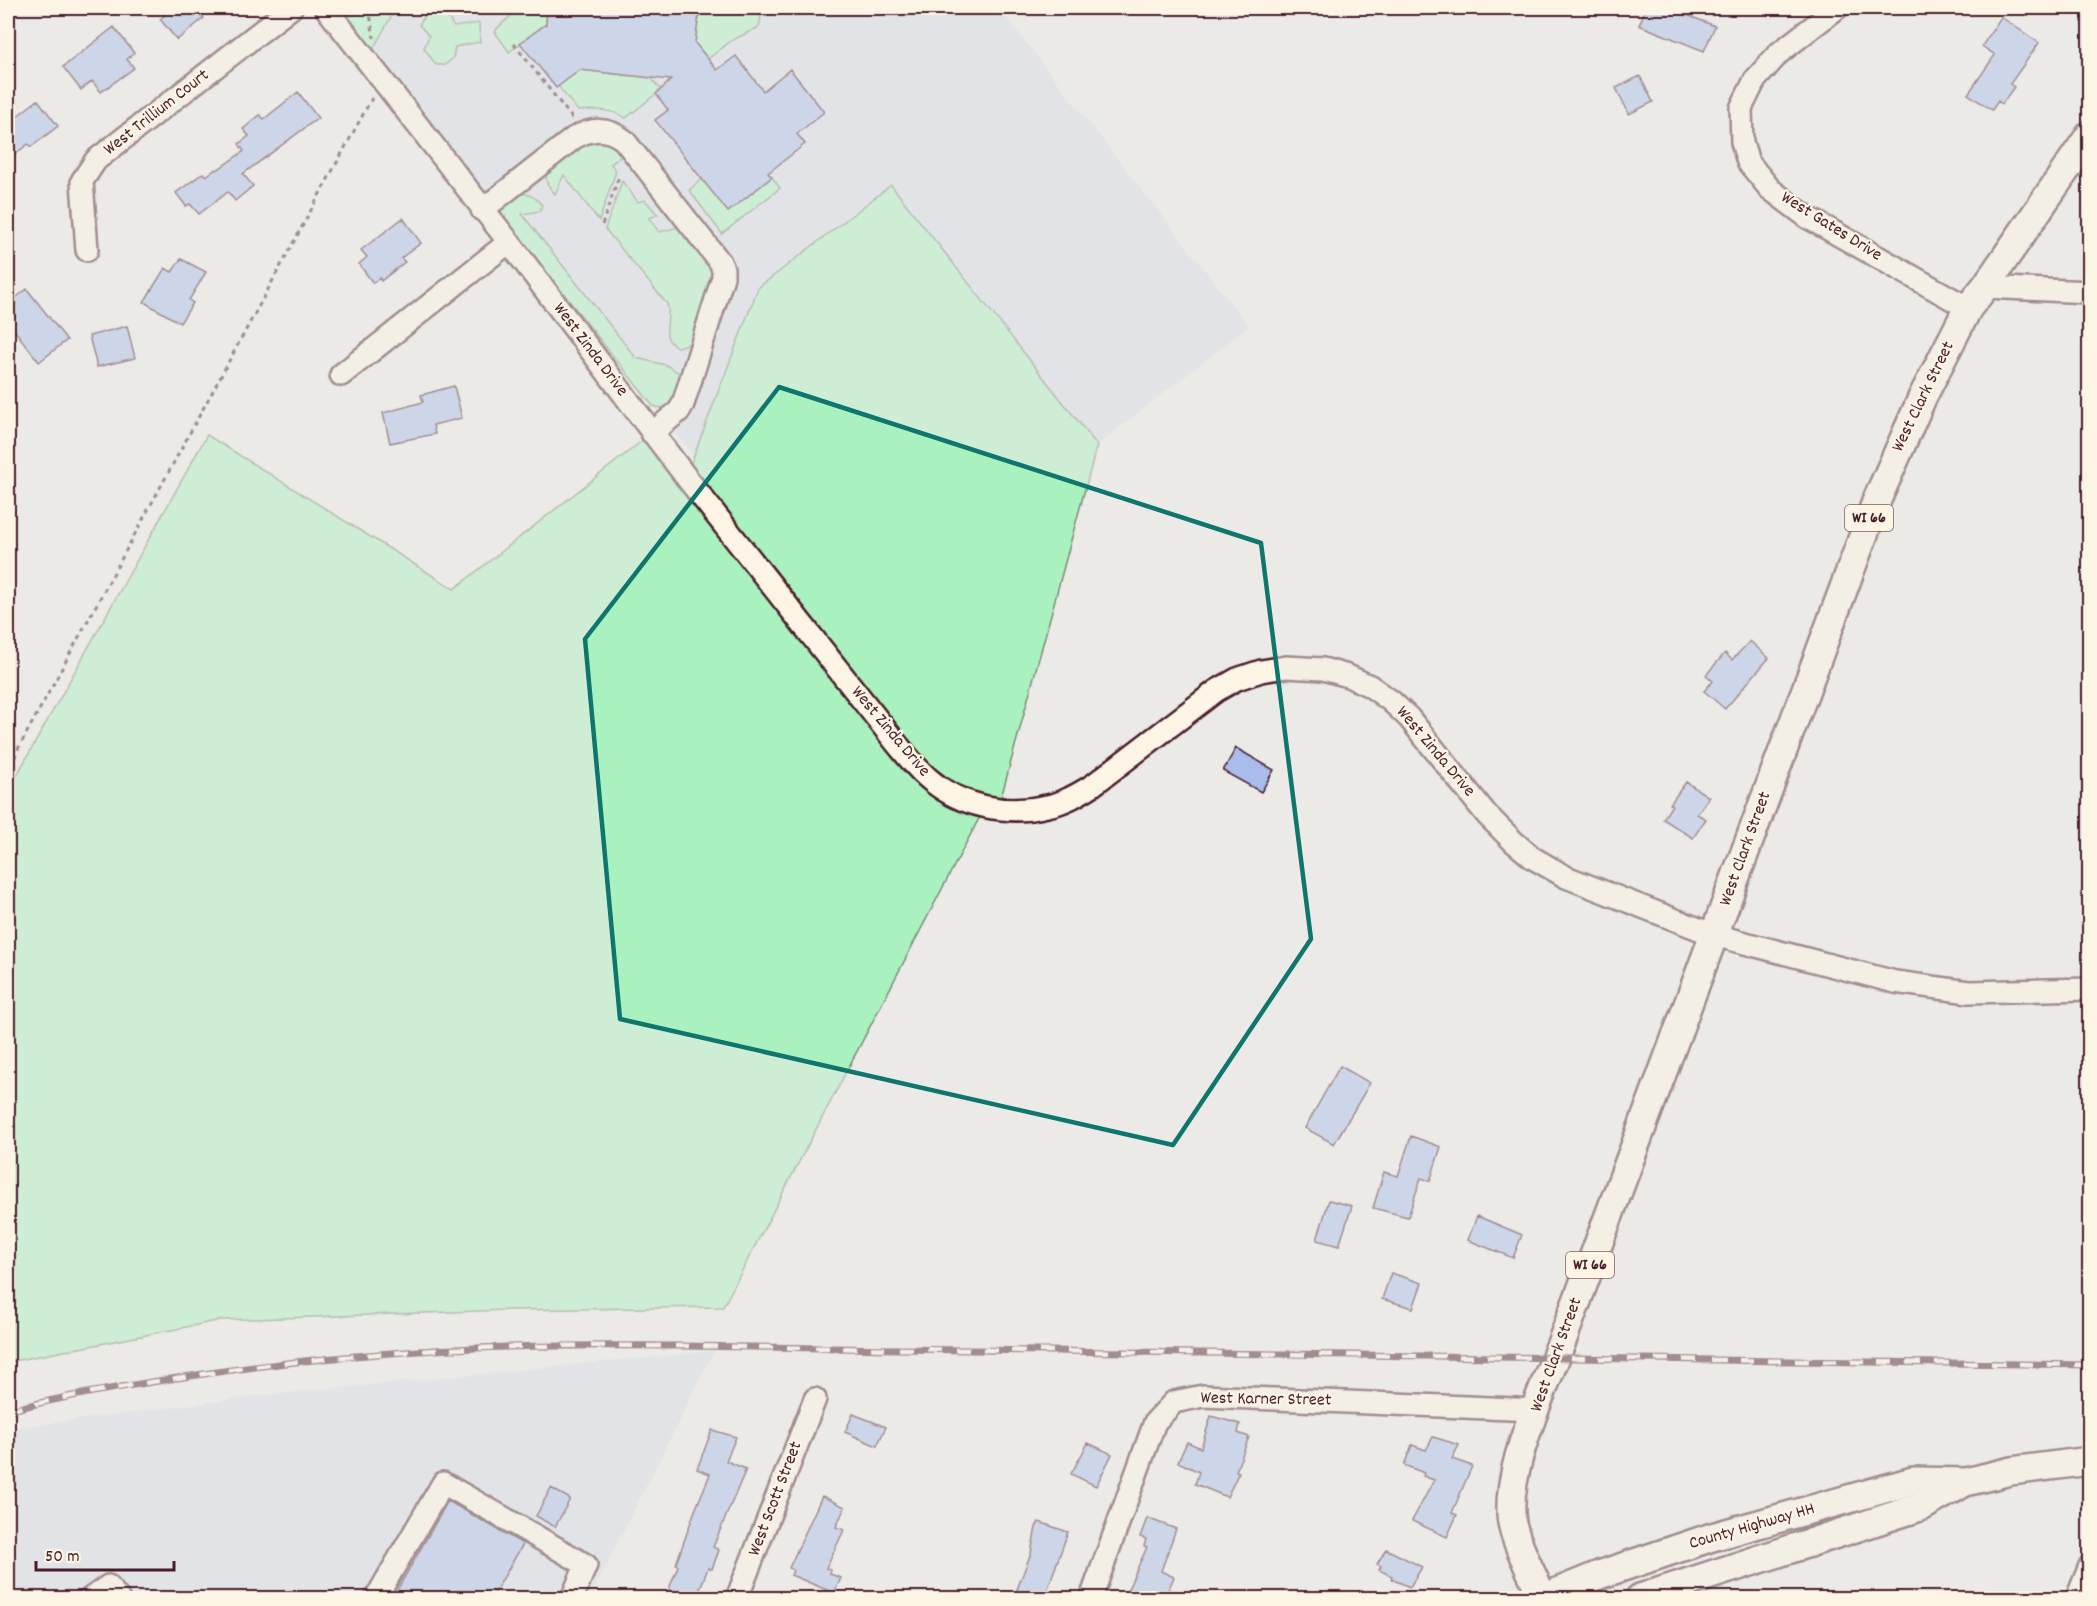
<svg xmlns="http://www.w3.org/2000/svg" width="2097" height="1606" viewBox="0 0 2097 1606" font-family="Dekko,sans-serif">
<style>
.built{fill:#d7dce8}
.green{fill:#a9f1be;stroke:#7a8874;stroke-width:1.5}
.building{fill:#a8bdeb;stroke:#4a1f2b;stroke-width:1.5}
.lines{fill:none;stroke-linecap:round;stroke-linejoin:round}
.minor-casing{stroke:#4a1f2b;stroke-width:26}
.major-casing{stroke:#4a1f2b;stroke-width:32}
.path{stroke:#4a1f2b;stroke-width:3;stroke-dasharray:4.5 4.5;stroke-linecap:butt}
.minor{stroke:#fcf5e5;stroke-width:21}
.major{stroke:#fcf5e5;stroke-width:27}
.rail-casing{stroke:#4a1f2b;stroke-width:7}
.rail{stroke:#fcf5e5;stroke-width:4.5;stroke-dasharray:14;stroke-linecap:butt}
.marked{fill:none;stroke:#0f766e;stroke-width:4.5;stroke-linejoin:round}
.labels{text-anchor:middle;dominant-baseline:central;stroke-width:4.5;stroke-linejoin:round;paint-order:stroke}
.shield{fill:#fcf5e5;stroke:#7f5f63;stroke-width:1.5}
.shield-label{font-size:16px;font-weight:bold;fill:#4a1f2b}
.street-label{font-size:18px;fill:#4a1f2b;stroke:#fcf5e5}
</style>
<rect width="100%" height="100%" fill="#ebeae6"/>
<filter id="ink" filterUnits="userSpaceOnUse"><feTurbulence type="fractalNoise" baseFrequency=".0167" numOctaves="2"/><feDisplacementMap in="SourceGraphic" scale="12" xChannelSelector="R" yChannelSelector="G"/><feConvolveMatrix kernelMatrix="1 2 1 2 8 2 1 2 1" color-interpolation-filters="sRGB"/></filter>
<g filter="url(#ink)">
<path class="built" d="M396,8h603l250,318 -152,119 -206,-260 -195,274 -325,-405z
M714,1351l-124,247h-582v-169l249,-33z"/>
<path class="green" d="M333,8h63l-25,45z
M429,8h13l12,19 25,-4 1,19 -25,5 -2,11 -8,7h-9l-12,-17 5,-12 -10,-11z
M513,8h34l-1,16 -37,28 -14,-20c4,-10 18,-12 18,-24z
M700,8h59l2,7 -2,12 -28,14 -23,18 -13,-16z
M580,70l71,8 10,12 -35,28c-15,-9 -31,-9 -48,-7l-20,-25z
M608,139l16,15 -13,10 5,7 -17,50 -35,-46 -9,19c-7,-8 -11,-13 -8,-24l33,-28z
M772,177l8,11 -58,46 -33,-44 13,-11 26,32z
M622,181l16,21 7,-2 13,15 -9,3 10,14 23,-6 31,39 2,10 -26,69 -12,3c-19,-9 -5,-27 -10,-43l-62,-75z
M891,185l206,260 -99,364 -13,-2 -262,500 -215,3 -286,10 -214,42v-571l199,-356 247,154 198,-156 34,43 72,-188z
M519,193c10,0 17,4 23,12l-2,6 -18,3 114,144 30,7 12,7 3,10 -7,22 -13,4 -8,-2 -153,-192 3,-11z"/>
<path class="building" d="M159,8h36l9,10 -27,22 -17,-21 5,-4z
M547,8h153l-5,35 22,27 19,-14 27,35 27,-22 34,43 -27,22 8,10 -37,29 4,4 -44,35 -73,-92 13,-10 -12,-16 15,-14 -91,-10 -24,18 -36,-45 26,-19z
M1646,8h23l46,18 -11,25 -65,-26z
M2001,17l38,26 -29,41 4,3 -12,17 -4,-3 -6,9 -24,-16 27,-39 -13,-9z
M114,27l20,26 -7,6 7,9 -33,24 -9,-11 -11,9 -18,-23z
M1640,76l13,26 -24,12 -13,-26z
M298,92l20,26 -75,56 10,12 -18,15 -7,-9 -29,22 -9,-10 -4,2 -10,-13 27,-20 3,3 10,-7 1,1 27,-19 -5,-7 10,-8 -6,-7 17,-14 4,4z
M38,100l20,26 -27,21 -3,-3 -20,16v-37z
M403,218l18,25 -20,15 4,4 -24,19 -1,-3 -7,5 -14,-19 8,-7 -6,-7z
M181,259l25,13 -17,28 4,3 -13,20 -36,-21 21,-34 7,4z
M27,289l40,51 -28,22 -31,-40v-18z
M127,326l8,32 -38,9 -8,-31z
M454,386l8,32 -29,7 2,9 -45,9 -7,-30 40,-11 -2,-7z
M1750,641l19,17 -44,51 -21,-18 9,-10 -7,-6 19,-22 7,7z
M1236,748l38,22 -13,22 -38,-21z
M1686,782l23,15 -12,17 9,5 -13,19 -30,-19 9,-14 -2,-1z
M1340,1066l30,17 -36,61 -29,-16z
M1411,1136l30,11 -11,34 -9,-3 -13,39 -35,-9 11,-36 14,4z
M1329,1200l23,6 -13,40 -22,-6z
M1477,1216l45,19 -9,23 -45,-18z
M1391,1273l31,10 -9,25 -31,-9z
M853,1414l33,13 -9,19 -32,-14z
M1211,1416l29,8 -2,9 11,4 -13,34 3,1 -12,25 -32,-13 4,-12 -21,-10 9,-20 14,6z
M712,1430l24,7 -10,24 20,8 -33,78 6,3 -7,19 -4,-1 -12,31h-31l13,-33 -2,-2 18,-51 16,-39 -13,-5z
M1433,1437l26,8 -7,14 20,7 -20,47 5,2 -10,22 -35,-16 22,-41 -11,-4 1,-3 -20,-8 8,-20 14,5z
M1088,1443l24,11 -16,32 -25,-12z
M551,1488l19,11 -15,28 -19,-11z
M822,1496l23,11 -9,20 8,3 -18,38 5,2 -1,4 11,4 -7,15 -43,-18 2,-5 -4,-2z
M448,1501l75,43 -32,55h-99z
M1147,1518l29,11 -15,42 13,6 -10,22h-13l-23,-10 19,-42 -3,-1 2,-7 -6,-2z
M1039,1522l29,10 -24,67 -28,-7 15,-39 5,-26z
M1386,1549l36,18 -12,20 -19,-8 1,-3 -13,-6 2,-4 -4,-2z"/>
<g class="lines">
<g class="minor-casing">
<path id="minor" d="M326,8l183,234 177,235 211,267c10,12 20,25 32,35 31,27 77,37 118,27 17,-3 32,-12 46,-21l123,-94 21,-12 24,-8 25,-4 37,2 25,7 22,10 21,15 18,17 78,97 27,27 19,16 33,19 148,58 181,47 74,10 121,-3
M1837,8l-58,45 -24,27 -14,28 1,34 6,20 22,27 37,28 161,91
M482,210l92,-72c18,-10 33,-11 50,2l96,122 3,7v8l-40,127 -4,7 -27,22
M87,250l-5,-69 14,-21 195,-152
M1985,287l105,5
M341,375l168,-133
M91,1598l17,-12 10,12
M376,1598l67,-115 143,82 -14,33
M737,1598l78,-199
M1091,1598l64,-176 19,-20 29,-6 333,14
M2077,1598l13,-32"/>
</g>
<g class="major-casing">
<path id="major" d="M1543,1598c-10,-22 -22,-44 -29,-67 -16,-52 33,-147 51,-198l311,-831 46,-104 46,-90 17,-21 105,-152
M1543,1598l56,-23 113,-38 201,-56 53,1 45,-11 79,-10
M1640,1598l283,-92 42,-24"/>
</g>
<path class="path" d="M369,8l5,30
M514,44l58,74
M602,225l17,-49
M8,775l10,-26 354,-651"/>
<use href="#minor" class="minor"/>
<use href="#major" class="major"/>
<g class="rail-casing">
<path id="rail" d="M8,1411c55,-15 112,-24 169,-33 109,-17 219,-28 330,-31 58,-2 115,-1 173,-1l1410,19"/>
</g>
<use href="#rail" class="rail"/>
</g>
</g>
<path d="M0 0H2097V1606H0ZM779,387l482,156 50,396 -138,206 -553,-126 -35,-380z" fill="#ebeae6" fill-opacity=".55" fill-rule="evenodd"/>
<path class="marked" d="M779,387l482,156 50,396 -138,206 -553,-126 -35,-380z"/>
<g class="labels">
<g class="shield">
<rect x="1845" y="505" width="48" height="26" rx="4.5"/>
<rect x="1566" y="1252" width="48" height="26" rx="4.5"/>
</g>
<g class="shield-label">
<text x="1869" y="518">WI 66</text>
<text x="1590" y="1265">WI 66</text>
</g>
<g class="street-label">
<text transform="translate(157 113) rotate(-38)">West Trillium Court</text>
<text transform="translate(1831 227) rotate(32)">West Gates Drive</text>
<text transform="translate(590 350) rotate(53)">West Zinda Drive</text>
<text transform="translate(1924 397) rotate(-64)">West Clark Street</text>
<text transform="translate(890 732) rotate(50)">West Zinda Drive</text>
<text transform="translate(1435 752) rotate(50)">West Zinda Drive</text>
<text transform="translate(1746 849) rotate(-70)">West Clark Street</text>
<text transform="translate(1557 1355) rotate(-70)">West Clark Street</text>
<text transform="translate(1266 1400) rotate(1)">West Karner Street</text>
<text transform="translate(776 1499) rotate(-69)">West Scott Street</text>
<text transform="translate(1752 1527) rotate(-16)">County Highway HH</text>
</g>
</g>
<rect width="2097" height="1606" fill="none" stroke="#fcf5e5" stroke-width="30"/>
<rect x="15" y="15" width="2067" height="1576" fill="none" stroke="#4a1f2b" stroke-width="2" filter="url(#ink)"/>
<path d="M36 1561v9h138v-9" fill="none" stroke="#4a1f2b" stroke-width="3"/>
<text x="45" y="1561" font-size="18" fill="#4a1f2b" stroke="#fcf5e5" stroke-width="4.5" paint-order="stroke">50 m</text>
</svg>
